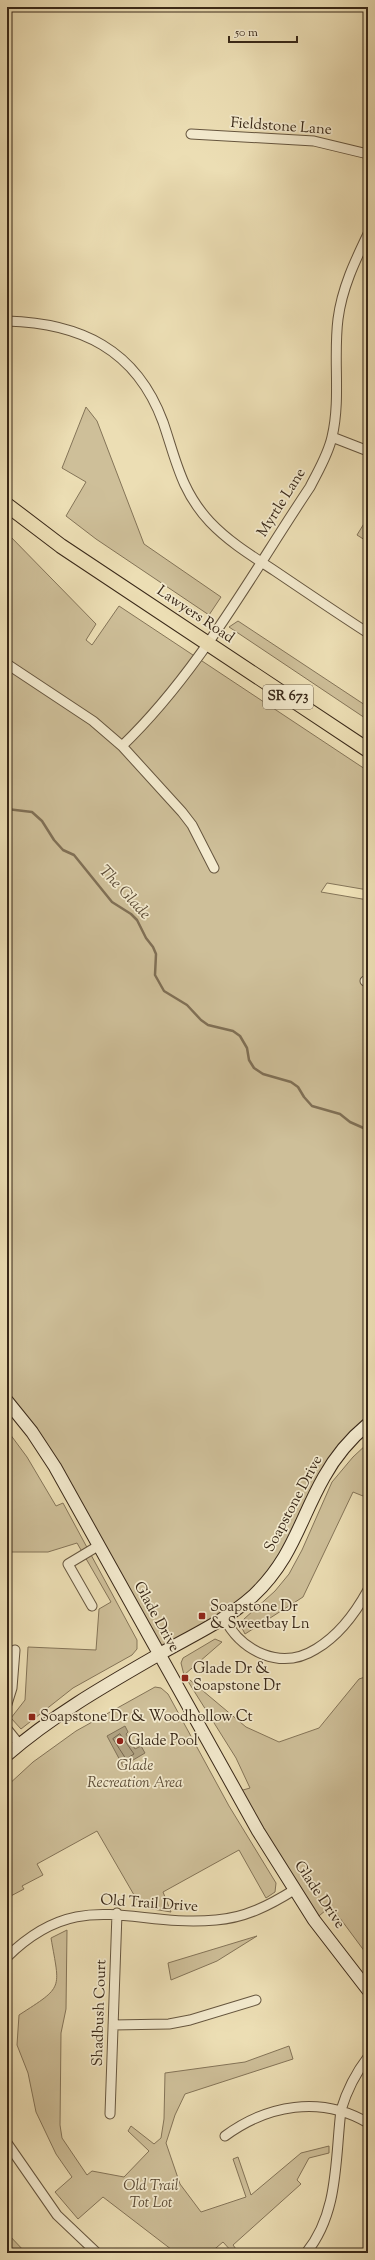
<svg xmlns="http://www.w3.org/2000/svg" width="375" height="2260" viewBox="0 0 375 2260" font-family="'Sorts Mill Goudy',serif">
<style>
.green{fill:#cebf99;stroke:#847458}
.water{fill:#afa07f;stroke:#807056}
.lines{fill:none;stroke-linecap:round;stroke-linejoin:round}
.shore{stroke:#74644c;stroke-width:1}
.stream{stroke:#807056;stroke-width:2.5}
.street-casing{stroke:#66563f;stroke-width:11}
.secondary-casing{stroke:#392818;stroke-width:14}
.primary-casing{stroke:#392818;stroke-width:16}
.street{stroke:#f3eace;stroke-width:9}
.secondary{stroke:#f3eace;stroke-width:12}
.primary{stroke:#ecdeb4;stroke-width:14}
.poi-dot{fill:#8f2418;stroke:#f3eace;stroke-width:1.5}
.labels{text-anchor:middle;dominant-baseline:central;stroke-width:3.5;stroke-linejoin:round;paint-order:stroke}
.shield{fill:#f3eace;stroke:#71624f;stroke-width:1}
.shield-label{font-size:14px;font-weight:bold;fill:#392818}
.street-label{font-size:15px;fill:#392818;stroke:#f3eace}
.poi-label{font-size:15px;fill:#392818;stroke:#f3eace;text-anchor:start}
.park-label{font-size:15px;font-style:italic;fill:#5e4e38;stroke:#f3eace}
.water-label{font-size:16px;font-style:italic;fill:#5c4c37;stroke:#f3eace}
</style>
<rect width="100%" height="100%" fill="#ecdeb4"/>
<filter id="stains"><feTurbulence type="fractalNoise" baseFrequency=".005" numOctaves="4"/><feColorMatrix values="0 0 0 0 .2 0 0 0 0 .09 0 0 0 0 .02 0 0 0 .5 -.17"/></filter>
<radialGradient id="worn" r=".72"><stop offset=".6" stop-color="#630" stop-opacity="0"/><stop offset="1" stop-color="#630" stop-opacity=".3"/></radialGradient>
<path class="green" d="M86,407l11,14 47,123 77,53 -12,18 -113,-76 -30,-23 20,-34 -24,-14z
M368,517v25l-11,-7z
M7,533l89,91 -10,16 6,5 27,-39 249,165v119l-41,-7 -6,9 47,8v524l-14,12 -92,151 -103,67 -61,-108 -91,-145z
M238,621l130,86v13l-139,-93z
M7,1430l20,27 29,49 7,-3 74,137v9l-5,6 -59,33 -52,41 -10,-11 14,-18 3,-53 68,3 3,-41 12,-7 -34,-59 -29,9h-41z
M368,1443v55l-15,-6 -50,105 -58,37 -3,-6 2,-9 31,-28 14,-17 13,-24 30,-68 21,-25z
M215,1639l7,3 -38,33 62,52 33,15 40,-14 40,-49 9,-3v280l-37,-50 -17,14 -78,-128 14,-4 -14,-30 -52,-83 -3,-12 2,-5z
M155,1687l6,1 7,6 61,112 47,77 -1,9 -9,6 -27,-48 -76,42 8,20 -30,-5 -44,-76 -60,33 6,11 -21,11 2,3 -17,9v-112l26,-24 43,-31z
M67,1930l-1,79 -5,24 -1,92 2,13 25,37 5,-4 32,6 25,-26 -21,-20 3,-5 23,18 7,-6 3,-19 1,-46 80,-11 44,-16 4,13 -108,35 -10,21 -9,28 14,41 21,28 45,-15 -13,-38 5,-2 13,38 50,-42 28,-7v7l-20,5 -12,22 4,4 -68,61 6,8h-6l-10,-11 -13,11h-34l-73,-56 -25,22 -23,-27 17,-15 -16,-23 -20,-42 -8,-39 -11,-28 2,-30c45,-29 41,-25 32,-77z
M257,1936l-40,25 -46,19 -3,-17z
M7,2233l19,20h-19z"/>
<path class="water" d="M125,1726l3,6 -2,2 9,15 6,-3 4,7 -22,13 -16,-30z"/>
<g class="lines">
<path class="shore" d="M120,1734l14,20 -8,5 -13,-20z"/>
<path class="stream" d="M7,809l25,3 10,9 12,19 9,10 11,5 38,47 19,12 6,6 9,18 7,9 3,7 -1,21 9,16 23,14 14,15 7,5 25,6 7,5 7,12 2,12 5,8 9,6 28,8 7,5 6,10 8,9 28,8 10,8 18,8"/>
<g class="street-casing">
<path id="street" d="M191,134l123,7 54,13
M7,321c73,2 129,28 156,101 13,38 18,69 47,100 19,20 42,34 65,49 31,21 62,42 93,62
M332,437l36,14
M7,664l86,57 29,25 60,66 10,13 22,43
M122,746c77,-74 129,-171 188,-259 8,-16 18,-32 22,-50 9,-38 1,-79 6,-118 4,-31 17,-58 30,-85
M365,981h3
M92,1606l-24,-42 30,-18
M224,1618c18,34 57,53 92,31 22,-13 40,-37 52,-59
M7,1704l5,-16 3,-38
M7,1729l12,15
M7,1957c73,-72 125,-29 209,-37 29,-2 54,-15 78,-30
M113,2025l56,-1 21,-4 66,-20
M110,2114l7,-201
M225,2136c42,-31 96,-41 143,-13
M7,2143l50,72 40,38
M306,2253c33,-40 29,-94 35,-143 6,-20 14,-36 27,-53"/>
</g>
<g class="secondary-casing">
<path id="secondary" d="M7,1401l25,31 23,35 203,364 56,89 54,70
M7,1755c46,-40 99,-70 151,-100 33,-19 67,-34 95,-59 40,-38 46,-75 71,-119 11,-20 26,-38 44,-53"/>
</g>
<g class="primary-casing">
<path id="primary" d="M7,505l54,41 307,204"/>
</g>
<use href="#street" class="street"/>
<use href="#secondary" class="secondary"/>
<use href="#primary" class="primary"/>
</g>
<g class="poi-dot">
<rect x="198" y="1612" width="8" height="8" rx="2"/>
<rect x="181" y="1674" width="8" height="8" rx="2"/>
<rect x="28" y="1713" width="8" height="8" rx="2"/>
<circle cx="120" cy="1741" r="4"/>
</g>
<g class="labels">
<rect class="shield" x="263" y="685" width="50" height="24" rx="3"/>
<g class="shield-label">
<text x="288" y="697">SR 673</text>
</g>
<g class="street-label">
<text transform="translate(281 127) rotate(4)">Fieldstone Lane</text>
<text transform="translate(282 503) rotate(-58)">Myrtle Lane</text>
<text transform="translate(195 615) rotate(34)">Lawyers Road</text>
<text transform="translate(294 1504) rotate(-62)">Soapstone Drive</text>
<text transform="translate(156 1617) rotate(61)">Glade Drive</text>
<text transform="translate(319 1895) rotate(56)">Glade Drive</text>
<text transform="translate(149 1904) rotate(4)">Old Trail Drive</text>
<text transform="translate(100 2013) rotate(-88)">Shadbush Court</text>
</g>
<g class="poi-label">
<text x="210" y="1607">Soapstone Dr<tspan x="210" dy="17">&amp; Sweetbay Ln</tspan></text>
<text x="193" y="1669">Glade Dr &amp;<tspan x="193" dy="17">Soapstone Dr</tspan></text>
<text x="40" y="1717">Soapstone Dr &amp; Woodhollow Ct</text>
<text x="128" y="1741">Glade Pool</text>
</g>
<g class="park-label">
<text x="135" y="1766">Glade<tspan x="135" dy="17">Recreation Area</tspan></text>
<text x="151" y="2186">Old Trail<tspan x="151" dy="17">Tot Lot</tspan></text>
</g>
<g class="water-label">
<text transform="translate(124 893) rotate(47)">The Glade</text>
</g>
</g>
<rect width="375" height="2260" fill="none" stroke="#ecdeb4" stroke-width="24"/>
<rect x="8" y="8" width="359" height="2244" fill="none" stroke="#392818" stroke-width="2"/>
<rect x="12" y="12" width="351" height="2236" fill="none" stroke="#392818"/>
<path d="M229 36v6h68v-6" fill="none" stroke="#392818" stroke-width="2"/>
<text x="235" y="36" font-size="12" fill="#392818" stroke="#f3eace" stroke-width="3" paint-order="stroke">50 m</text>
<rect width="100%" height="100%" filter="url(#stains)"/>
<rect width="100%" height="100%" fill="url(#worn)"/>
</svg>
